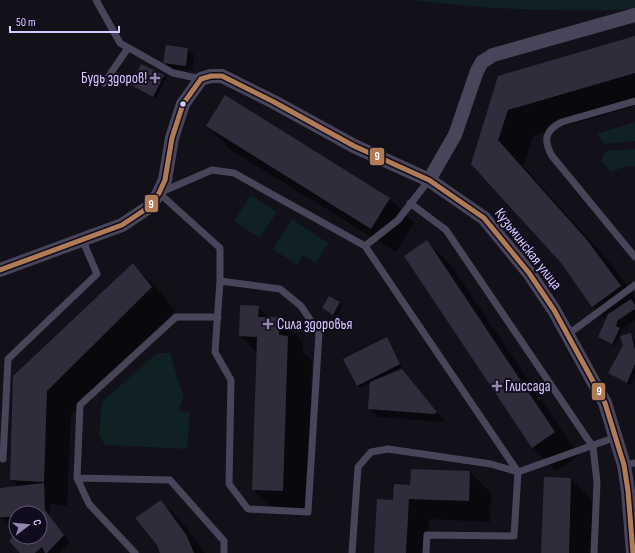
<svg xmlns="http://www.w3.org/2000/svg" width="635" height="553" viewBox="0 0 635 553" font-family="'Sofia Sans Condensed',sans-serif">
<style>
.green{fill:#0f2124}
.shadow{fill:#0007}
.building{fill:#312c3c}
.lines{fill:none;stroke-linecap:round;stroke-linejoin:round}
.service{stroke:#48455a;stroke-width:7}
.minor{stroke:#48455a;stroke-width:14}
.bus-1-casing{stroke:#110c1d;stroke-width:8}
.bus-1{stroke:#b07c57;stroke-width:5}
.poi-dot{fill:#9288ae;stroke:#110c1d;stroke-width:1.5}
.bus-dot{fill:#d7c9fe;stroke:#110c1d;stroke-width:1.5}
.labels{text-anchor:middle;dominant-baseline:central;stroke-width:4;stroke-linejoin:round;paint-order:stroke}
.poi-label{font-size:15px;fill:#d7c9fe;stroke:#110c1d;text-anchor:start}
.street-label{font-size:15px;fill:#d7c9fe;stroke:#110c1d}
.line-badge{stroke:#110c1d;stroke-width:1.5}
.badge-label{font-size:11px;text-anchor:middle;font-weight:bold;fill:#fff}
</style>
<rect width="100%" height="100%" fill="#121019"/>
<path class="green" d="M413,0h222v9c-74,4 -149,0 -222,-9z
M635,122v19l-30,3 -8,-10z
M635,149v17l-12,1 -12,5 -10,-12 4,-9z
M251,195l26,17 -17,26 -26,-17z
M292,219l36,24 -12,20 -13,-8 -6,10 -24,-16z
M157,353h13l14,45 -4,8 -1,5 11,2 -3,36 -82,-4 -6,-10 3,-33z"/>
<path class="shadow" d="M635,37v69l-101,29 -11,31 90,100 22,31v23l-14,10 1,1 -7,15 -16,-10 8,-16 -14,-14 -32,-43 -89,-99 27,-87z
M167,46l21,3 6,6 -2,16 -22,-3 -6,-6z
M163,76l3,2 -10,21 -24,-14z
M225,97l165,102 24,24 -18,29 -165,-102 -24,-24z
M427,241l24,24 128,191 -23,15 -24,-24z
M133,265l24,23 18,23 -104,104 -4,91 -17,-2v13l20,25 -11,11h-38l-11,-12 6,-7v3h24v-24h-24v10h-9l-6,-6 -1,-28 19,-2 -8,-8 3,-102z
M339,303l3,3 -6,11 -13,-9z
M258,307l11,11h10l24,24v10l9,9 -5,154 -30,-1 -24,-24 5,-137 -18,-17z
M631,334l4,10v31l-5,10 -21,-12z
M386,338l16,29 -16,8 1,1 14,-6 44,51 -1,1 -66,-5 -9,-9 2,-26 -11,6 -3,-3z
M470,472l21,21 -1,29 -61,-3 -1,34h-53l36,-67z
M571,479l24,24 -2,50h-51z
M161,501l25,26 19,26h-44z"/>
<path class="building" d="M635,36v37l-127,37 -10,30 89,100 34,46 -29,21 -31,-44 -90,-99 27,-88z
M166,45l22,3 -2,18 -23,-3z
M141,64l23,11 -11,22 -22,-12z
M225,95l165,103 -19,31 -165,-103z
M427,240l128,192 -23,16 -128,-192z
M133,263l19,24 -105,104 -3,91 -34,-2 3,-104z
M329,296l11,6 -7,13 -11,-7z
M631,299l4,6v4l-17,11 -2,6 4,2 -8,16 -14,-7 10,-23z
M240,305l19,1 -1,11h21v18l9,1 -5,155 -31,-1 5,-153 -18,-1z
M631,333l4,17v14l-8,19 -19,-10 15,-28 -3,-9z
M387,337l13,27 -43,22 -14,-27z
M402,369l35,43 -3,2 -66,-5 2,-27z
M411,469l59,2 -1,30 -60,-2 -3,54h-32l3,-54 16,1 1,-16 16,1z
M544,477l27,1 -2,75h-28z
M44,483l1,27 19,25 -17,18h-2l-3,-6 -7,6h-15l-11,-12 7,-9v5h24v-24h-24v4h-16v-29z
M161,500l26,36 7,17h-34l-3,-8 -22,-27z"/>
<g class="lines">
<path class="service" d="M96,0l24,43 53,30 28,6
M104,83l24,-35
M635,101l-73,21c-17,8 -19,18 -10,34l83,101
M410,203l36,27 147,217 4,35 -3,71
M220,281l60,8 21,17 18,27 -11,179 -60,-3 -19,-25 2,-104 -16,-28 5,-71v-33l-61,-55 53,-23 22,3 131,73
M218,317h-42l-96,88 -3,73 93,2 54,61v12
M567,335l68,-50
M3,459l5,-100 89,-85 -15,-35
M624,465l11,-2
M77,478l12,26 46,49
M352,553l6,-86 13,-15 17,-3 103,15 27,8 98,-35
M426,553l1,-18 87,1 4,-64 -153,-226 33,-26 31,-40"/>
<path class="minor" d="M429,180l26,-45 22,-64 5,-9 11,-7 142,-40
M0,270l122,-45 27,-18 10,-14 6,-13 7,-42 11,-34 18,-25 10,-3h11l52,26 80,44 75,34 55,38 45,55 25,37 51,93 19,62 4,26 5,62"/>
<g class="bus-1-casing">
<path id="bus-1" d="M0,270l122,-45 27,-18 10,-14 6,-13 7,-42 11,-34 18,-25 10,-3h11l52,26 80,44 75,34 55,38 45,55 25,37 51,93 19,62 4,26 5,62"/>
</g>
<use href="#bus-1" class="bus-1"/>
</g>
<g class="poi-dot">
<path d="M153 72h4v4h4v4h-4v4h-4v-4h-4v-4h4z"/>
<path d="M266 318h4v4h4v4h-4v4h-4v-4h-4v-4h4z"/>
<path d="M495 380h4v4h4v4h-4v4h-4v-4h-4v-4h4z"/>
</g>
<circle class="bus-dot" cx="183" cy="104" r="3.5"/>
<g class="labels">
<g class="poi-label">
<text x="147" y="78" text-anchor="end">Будь здоров!</text>
<text x="277" y="324">Сила здоровья</text>
<text x="505" y="386">Глиссада</text>
</g>
<g class="street-label">
<text transform="translate(528 249) rotate(52)">Кузьминская улица</text>
</g>
</g>
<g class="line-badge">
<rect x="369" y="147" width="16" height="19" rx="4" fill="#b07c57"/>
<rect x="144" y="194" width="15" height="19" rx="4" fill="#b07c57"/>
<rect x="591" y="382" width="15" height="19" rx="4" fill="#b07c57"/>
</g>
<g class="badge-label">
<text x="377" y="160">9</text>
<text x="151" y="208">9</text>
<text x="599" y="395">9</text>
</g>
<g transform="translate(28 525) rotate(74)"><circle r="19" fill="#110c1d" stroke="#605877"/>
<path d="M0-3L7 15L0 10L-7 15Z" fill="#9288ae"/>
<text y="-6" font-size="11" font-weight="bold" text-anchor="middle" fill="#d7c9fe">С</text>
</g>
<path d="M10 26v6h109v-6" fill="none" stroke="#d7c9fe" stroke-width="2"/>
<text x="16" y="26" font-size="12" fill="#d7c9fe" stroke="#110c1d" stroke-width="3" paint-order="stroke">50 m</text>
</svg>
